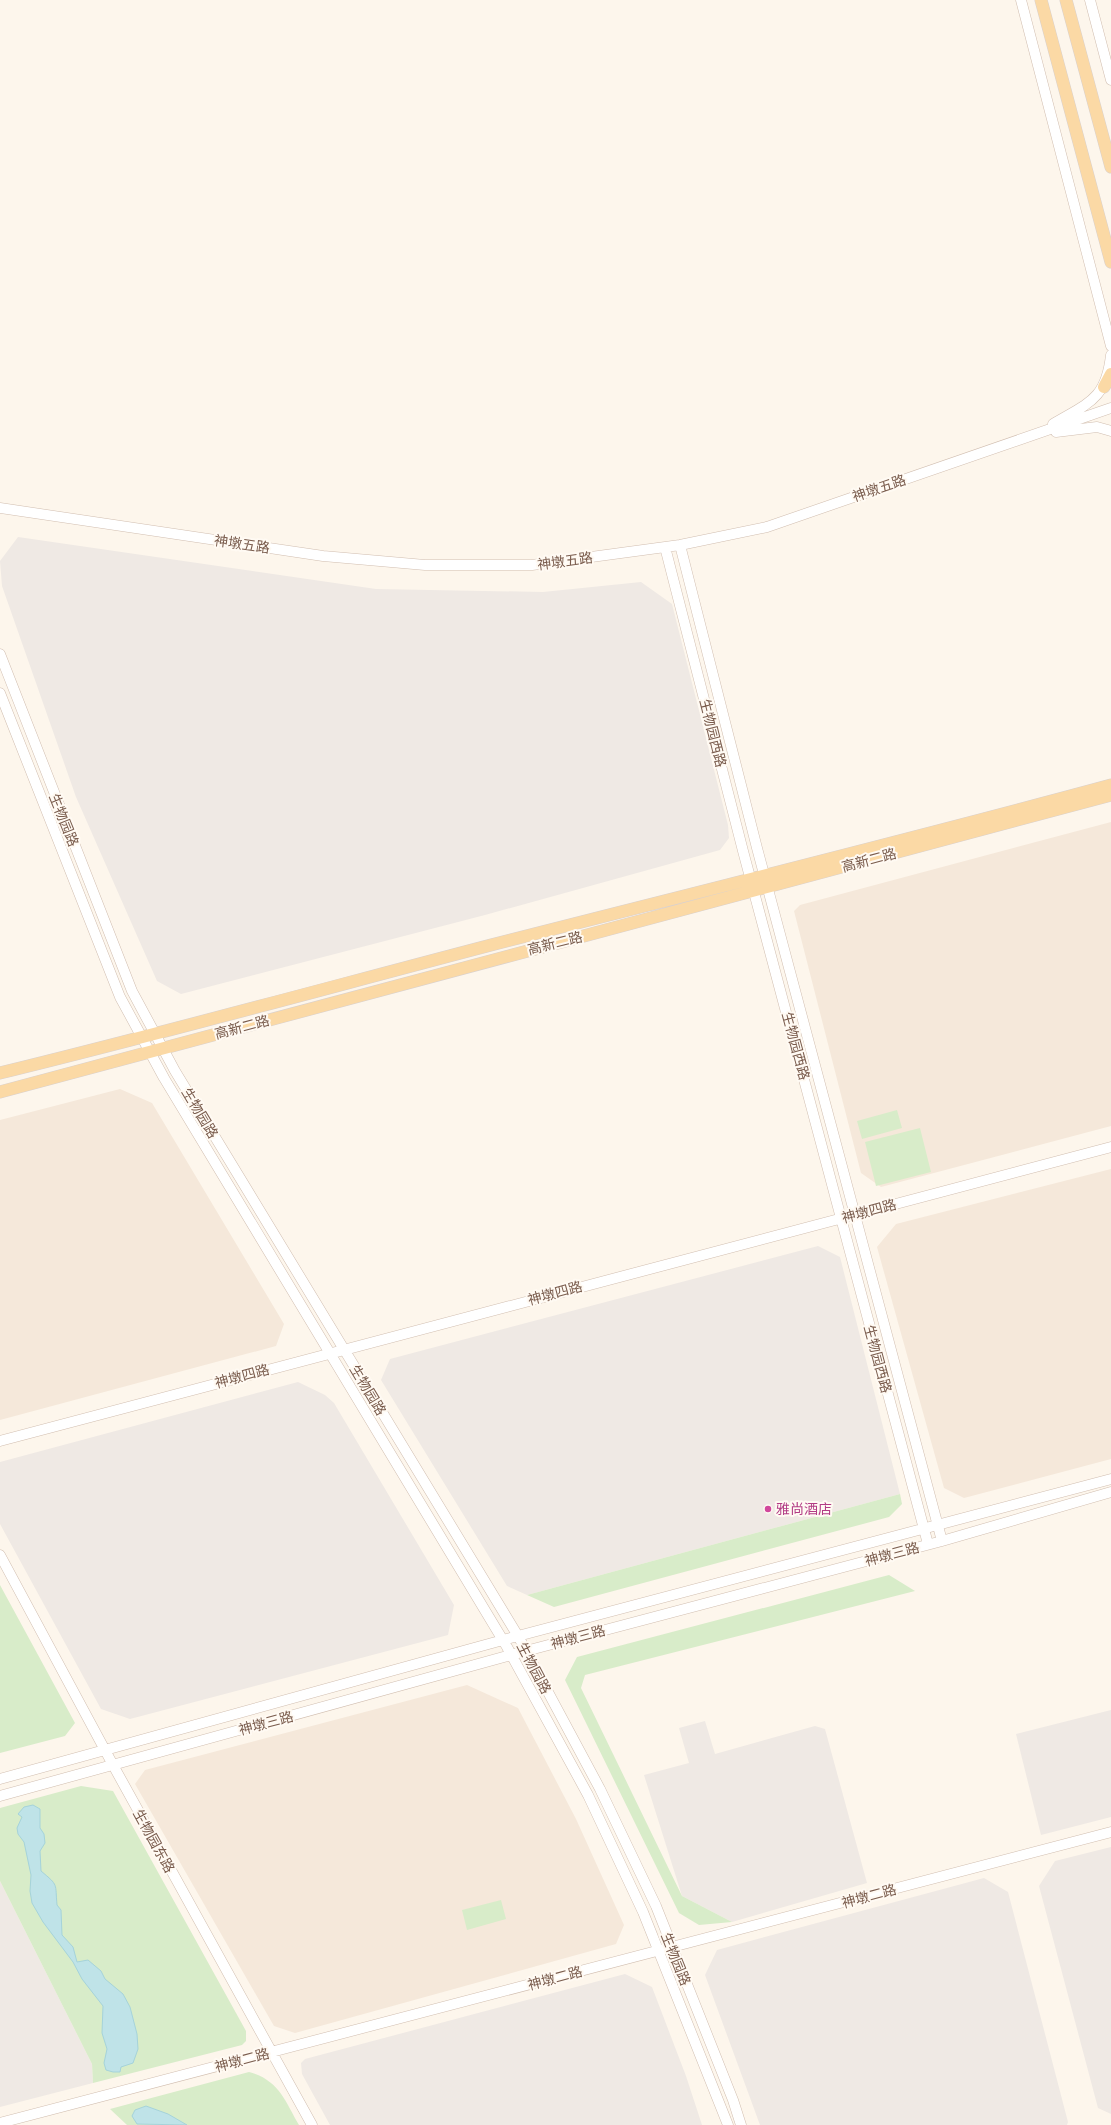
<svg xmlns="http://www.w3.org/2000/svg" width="1111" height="2125" viewBox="0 0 1111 2125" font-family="'IBM Plex Sans','Noto Sans SC',sans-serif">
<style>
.residential{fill:#f5e8da}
.industrial{fill:#efe9e4}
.green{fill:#d8ecc9}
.water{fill:#bfe3e8;stroke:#a5d3da}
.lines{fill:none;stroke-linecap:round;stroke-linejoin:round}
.minor-casing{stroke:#d1beb0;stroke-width:11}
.major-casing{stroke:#dad1cd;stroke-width:13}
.minor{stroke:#fff;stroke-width:10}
.major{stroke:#fbd9a5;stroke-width:12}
.hotel-dot{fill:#d1479c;stroke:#fffaf3;stroke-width:1.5}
.labels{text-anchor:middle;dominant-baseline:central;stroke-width:4;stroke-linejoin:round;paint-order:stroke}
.street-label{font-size:14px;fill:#7a5c4d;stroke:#fffaf3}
.hotel-label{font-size:14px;fill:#b23c85;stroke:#fffaf3;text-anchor:start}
</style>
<rect width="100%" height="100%" fill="#fdf6ec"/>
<path class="residential" d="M1111,822v304l-230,61 -20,-14 -67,-262 6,-6z
M120,1089l32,14 132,221 -8,22 -276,74v-300z
M1111,1169v290l-147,39 -20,-10 -67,-241 19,-23z
M467,1685l51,23 58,111 48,106 -8,19 -321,89 -21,-7 -139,-242 10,-14z"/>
<path class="industrial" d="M18,537l358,52 167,3 98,-10 31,22 56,221 1,13 -9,12 -235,65 -304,79 -24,-13 -81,-184 -74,-211 -2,-25z
M818,1246l22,11 60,237 -373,101 -20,-9 -126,-206 9,-21z
M298,1382l27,13 9,8 120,202 -6,30 -318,84 -29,-10 -101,-185v-62z
M1111,1710v107l-70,18 -25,-101z
M705,1721l10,33 100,-28 10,3 42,154 -135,39 -50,-26 -38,-121 45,-12 -10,-35z
M1111,1847v267l-13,-6 -59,-222 16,-25z
M984,1878l24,14 60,230 -1,3h-307l-55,-150 12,-25z
M0,1881l92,183 1,19 -93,24z
M625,1974l27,13 34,89 16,49h-372l-28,-51 -1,-11 4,-4z"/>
<path class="green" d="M897,1110l5,18 -40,11 -5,-18z
M920,1128l11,44 -55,14 -11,-44z
M900,1494l2,10 -13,13 -335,90 -27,-12z
M889,1575l26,16 -330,84 -4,13 101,208 50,26 -33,3 -20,-12 -114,-233 12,-23z
M0,1585l75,138 -10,13 -65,17z
M81,1786l32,5 133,240v10l-4,4 -149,38 -1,-19 -92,-183v-73z
M501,1900l5,19 -39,11 -5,-20z
M249,2072c30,8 36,29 50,53h-172l-17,-16z"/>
<path class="water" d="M33,1805l7,4v19l4,6 1,9 -5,8 1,20c18,15 14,12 16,34l4,5 1,25 11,12 4,15 11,-2 13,11 4,8 18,15 7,13 7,27 1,15 -5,14 -12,4 -1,5h-7l-7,-2 -2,-7 3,-14 -5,-16 1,-27 -21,-27 -9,-17 -30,-40 -11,-19 -2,-12 1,-16 -7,-33 -6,-8 -1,-6 5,-11 -4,-3 6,-7z
M146,2106l22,8 19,11 -50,-1 -5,-8 3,-6z"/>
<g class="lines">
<g class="minor-casing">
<path id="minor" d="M1021,0l90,346
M1090,0l21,80
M1053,424c35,-21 53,-24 58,-69
M1056,432l41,-5 14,4
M0,508l323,48 102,9h107l148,-20 87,-18 344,-119
M680,545l77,303 185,693
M665,547l78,304 185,693
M0,654l132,337 43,80 343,565 82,153 56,117 77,194 8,25
M0,693l120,304 44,81 343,569 81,148 55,117 85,213
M0,1441l1111,-294
M0,1555l113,210 199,360
M0,1779l503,-139 608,-161
M0,1796l522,-144 420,-111 169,-49
M0,2123l1111,-291"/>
</g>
<g class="major-casing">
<path id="major" d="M1041,0l70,262
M1066,0l45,167
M1104,387l7,-13
M0,1073c164,-40 327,-85 491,-128 207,-53 414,-104 620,-160
M0,1092l1111,-297"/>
</g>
<use href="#minor" class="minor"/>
<use href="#major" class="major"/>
</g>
<circle class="hotel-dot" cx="768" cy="1509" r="4"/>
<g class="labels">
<g class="street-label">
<text transform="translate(879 488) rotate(-19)">神墩五路</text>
<text transform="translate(242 544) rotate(8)">神墩五路</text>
<text transform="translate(565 561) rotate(-8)">神墩五路</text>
<text transform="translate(713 733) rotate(76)">生物园西路</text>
<text transform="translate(64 820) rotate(68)">生物园路</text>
<text transform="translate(869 860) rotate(-15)">高新二路</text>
<text transform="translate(555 943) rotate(-14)">高新二路</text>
<text transform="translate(242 1027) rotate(-15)">高新二路</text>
<text transform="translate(796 1046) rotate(75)">生物园西路</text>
<text transform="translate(200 1113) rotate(59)">生物园路</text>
<text transform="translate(869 1211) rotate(-15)">神墩四路</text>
<text transform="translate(555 1293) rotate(-15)">神墩四路</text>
<text transform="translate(878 1359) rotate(75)">生物园西路</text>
<text transform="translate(242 1376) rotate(-15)">神墩四路</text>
<text transform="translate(368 1390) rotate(59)">生物园路</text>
<text transform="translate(892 1554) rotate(-15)">神墩三路</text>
<text transform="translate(578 1637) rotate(-15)">神墩三路</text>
<text transform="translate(534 1668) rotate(62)">生物园路</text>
<text transform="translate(266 1723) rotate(-15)">神墩三路</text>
<text transform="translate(154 1841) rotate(61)">生物园东路</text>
<text transform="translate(869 1896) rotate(-15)">神墩二路</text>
<text transform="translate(676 1959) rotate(68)">生物园路</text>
<text transform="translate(555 1978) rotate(-15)">神墩二路</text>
<text transform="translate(242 2060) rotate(-15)">神墩二路</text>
</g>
<g class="hotel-label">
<text x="776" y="1509">雅尚酒店</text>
</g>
</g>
</svg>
